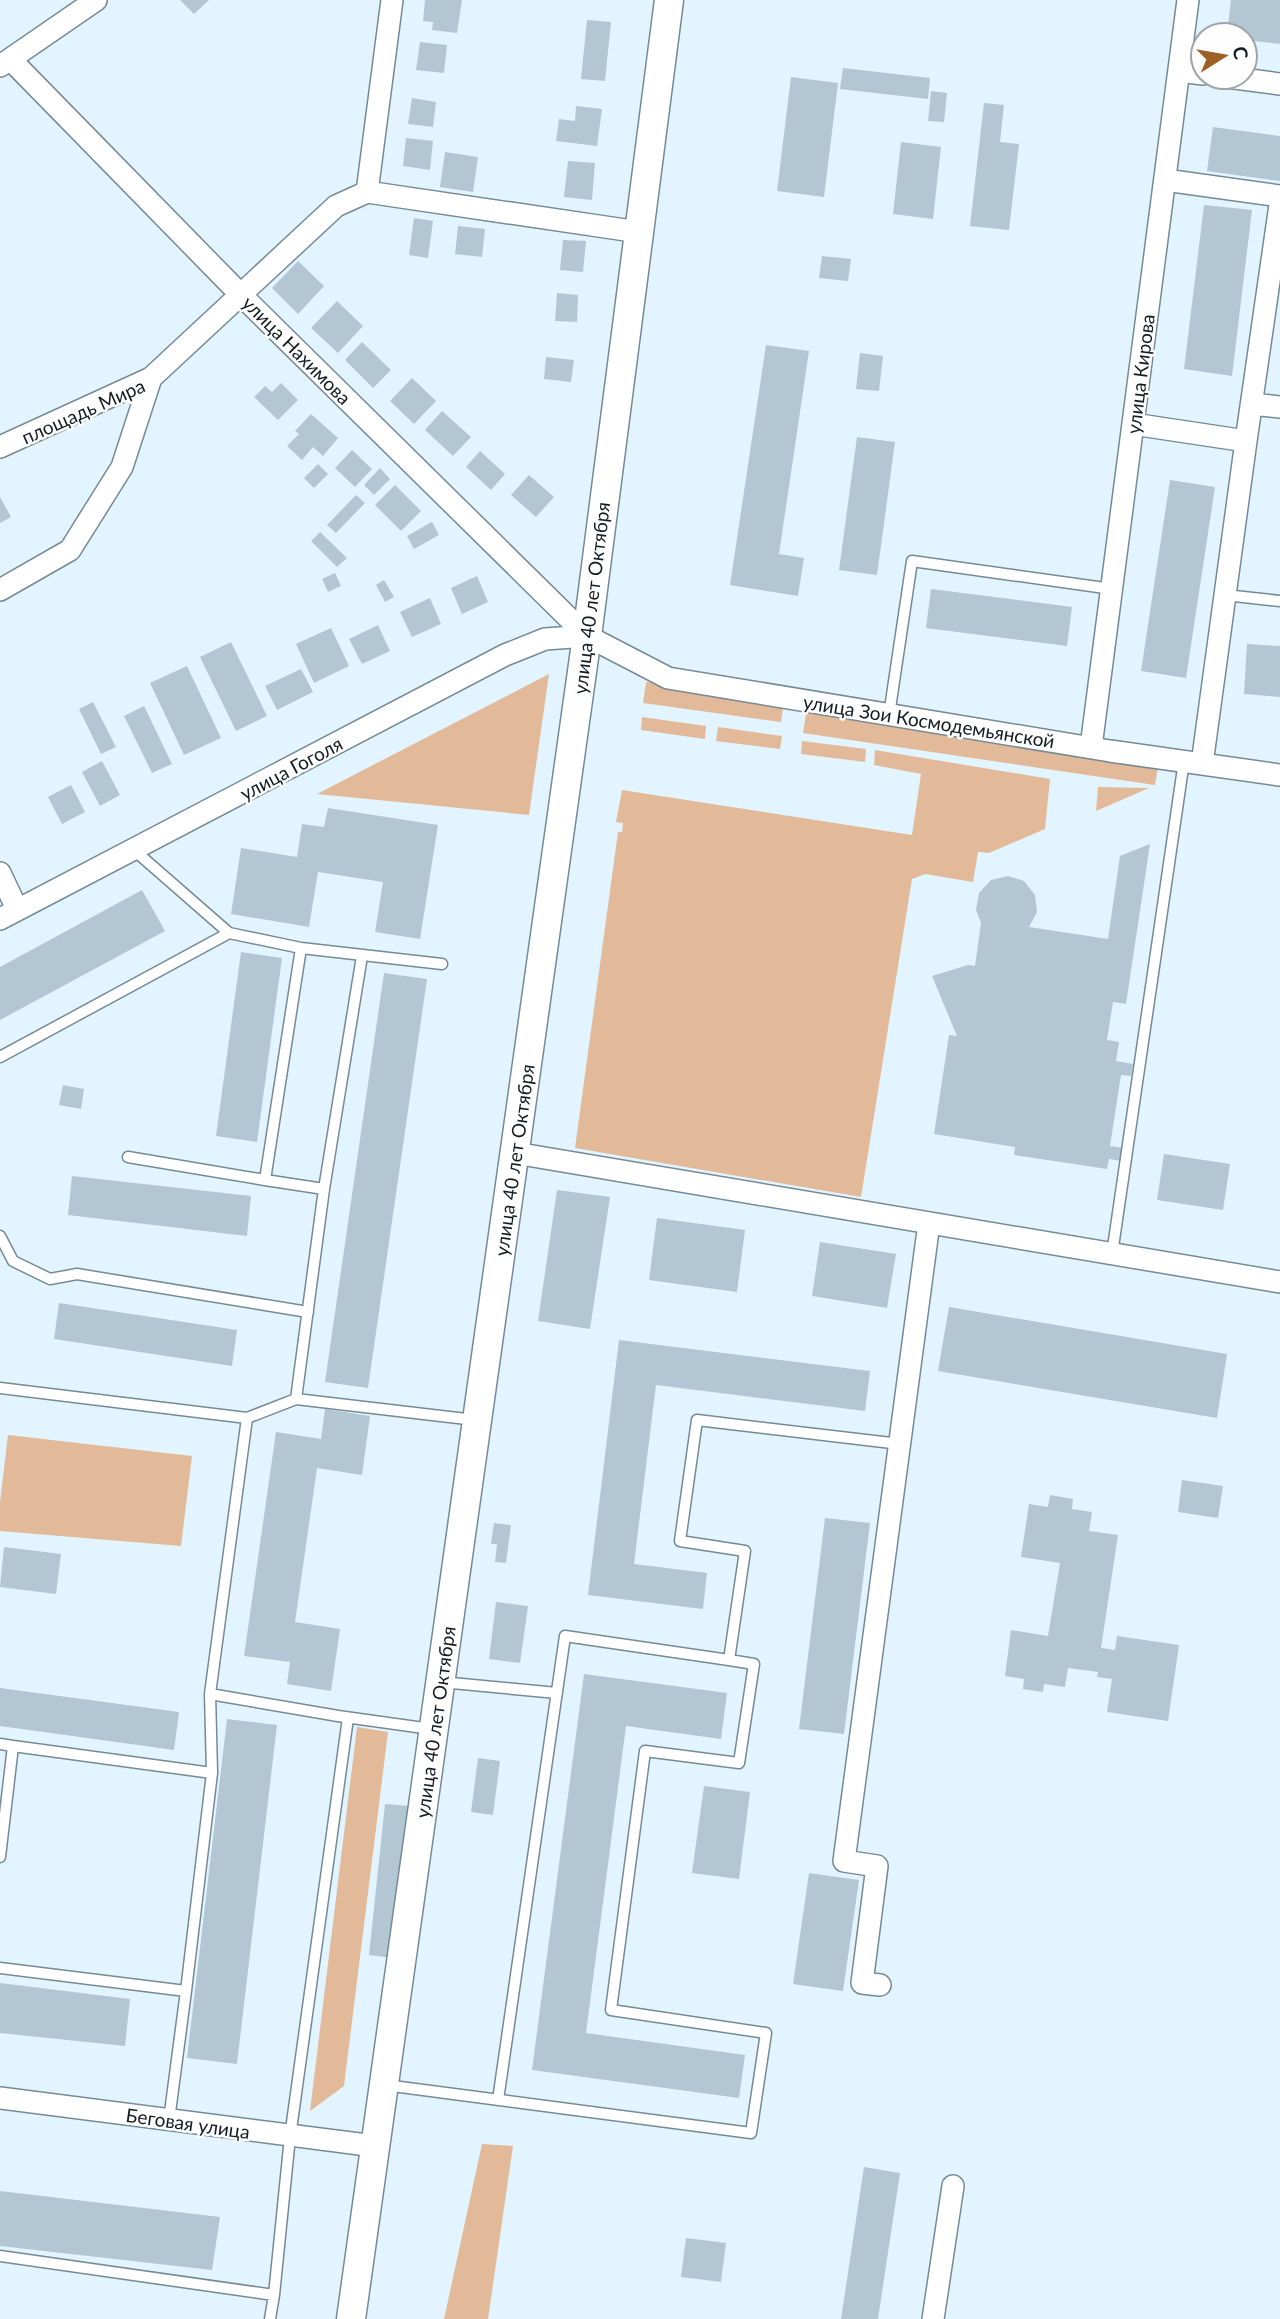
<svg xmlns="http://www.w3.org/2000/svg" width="1280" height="2319" viewBox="0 0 1280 2319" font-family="Lato,sans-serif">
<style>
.green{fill:#e2ba99}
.building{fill:#b2c7d3}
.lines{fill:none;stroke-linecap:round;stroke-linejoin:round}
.lane-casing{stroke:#768a95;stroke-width:13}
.street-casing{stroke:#768a95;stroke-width:24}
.secondary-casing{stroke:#768a95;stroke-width:31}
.lane{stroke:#fff;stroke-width:10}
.street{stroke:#fff;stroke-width:21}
.secondary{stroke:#fff;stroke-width:28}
.labels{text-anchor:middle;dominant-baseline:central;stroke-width:5;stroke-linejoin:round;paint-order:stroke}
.street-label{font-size:19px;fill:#141c21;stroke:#fefefe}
</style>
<rect width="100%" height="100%" fill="#e2f4ff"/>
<path class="green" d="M549,674l-20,141 -212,-21z
M646,682l138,20 -3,20 -138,-19z
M807,708l352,53 -4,24 -352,-52z
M642,717l64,9 -1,13 -64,-9z
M718,727l64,9 -2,13 -64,-8z
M802,741l64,8 -1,13 -64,-8z
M875,750l175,29 -5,50 -56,24 -11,-1 -5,30 -48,-8 -13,5 -51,318 -286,-49 43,-316h4l1,-9 -7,-1 6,-32 290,45 9,-61 -47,-9z
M1098,787l51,1 -53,23z
M8,1435l184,21 -11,90 -181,-15v-29z
M357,1727l31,5 -44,354 -34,25z
M482,2144l31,2 -25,173h-44z"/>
<path class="building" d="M180,0h29l-15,14z
M425,0h37l-5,33 -25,-3 1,-8 -10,-1z
M1231,0h49v44l-35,-4v-5h-18z
M587,20l24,2 -6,59 -24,-2z
M420,42l27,3 -3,28 -28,-3z
M843,68l87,10 -2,21 -88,-10z
M791,77l47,6 -14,114 -47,-6z
M931,91l16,2 -3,29 -16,-1z
M412,98l24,4 -3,25 -25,-3z
M984,103l20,2 -4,37 19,2 -10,86 -39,-4z
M576,106l26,3 -5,37 -41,-5 3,-22 16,2z
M1213,127l67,9v45l-73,-10z
M406,138l27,3 -3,29 -27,-4z
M901,142l40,5 -8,72 -40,-5z
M445,152l33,5 -5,35 -33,-5z
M568,161l27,2 -3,37 -28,-3z
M1204,205l48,5 -20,166 -48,-7z
M414,218l19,3 -5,37 -19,-3z
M458,226l27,3 -3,28 -27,-3z
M563,240l23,1 -3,31 -23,-2z
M822,256l29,3 -3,22 -29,-3z
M298,261l26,25 -26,28 -26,-26z
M557,293l21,2 -1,27 -22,-1z
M337,301l26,25 -25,27 -27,-25z
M362,342l29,28 -18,18 -28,-28z
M766,345l43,6 -30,203 25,4 -6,38 -68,-11z
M860,353l23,3 -4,35 -23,-2z
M546,357l28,3 -3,22 -27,-3z
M412,378l24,23 -22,23 -24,-23z
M281,383l17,17 -20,20 -24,-23 11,-11 7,6z
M442,411l29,26 -18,19 -28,-26z
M311,414l27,24 -15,18 -10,-9 -11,13 -15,-14 12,-12 -4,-3z
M857,437l38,5 -18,133 -38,-5z
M352,450l20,19 -17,18 -20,-19z
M480,451l25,23 -14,16 -25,-23z
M318,464l10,10 -14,14 -10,-10z
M380,468l10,11 -16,16 -10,-10z
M529,475l25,22 -18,20 -25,-22z
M1170,480l45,7 -29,191 -45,-7z
M395,485l26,26 -20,20 -26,-26z
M356,495l9,8 -29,30 -9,-8z
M0,497l11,20 -11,6z
M432,522l7,13 -25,14 -7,-13z
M320,532l27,26 -10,9 -26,-26z
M335,573l6,13 -13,6 -6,-13z
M477,576l11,26 -26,12 -11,-26z
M384,580l10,17 -9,5 -9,-17z
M931,589l141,18 -5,39 -141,-18z
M430,598l11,26 -29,13 -12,-25z
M378,625l12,26 -28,13 -13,-25z
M331,628l18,38 -35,17 -18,-39z
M231,642l36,74 -31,15 -36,-74z
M1247,644l33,2v51l-36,-3z
M187,666l34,72 -37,17 -34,-72z
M301,669l12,23 -36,18 -12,-24z
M93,702l23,45 -15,7 -22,-45z
M144,706l28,58 -20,9 -28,-57z
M102,761l18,34 -20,11 -18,-34z
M71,785l14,27 -23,12 -14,-27z
M328,808l110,17 -18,114 -45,-7 8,-50 -65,-10 -9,55 -78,-13 10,-66 56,9 5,-33 22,3z
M1150,844l-24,160 -13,-2 -6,38 12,2 -3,19 17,3 -2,12 -10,-1 -11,71 14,2 -2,13 -13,-2 -2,10 -93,-14 1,-8 -81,-13 15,-99 8,1 -25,-60 36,-11 7,1 6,-43 -5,-13 3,-17 12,-13 17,-4 16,5 11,14 2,17 -8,15 79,12 12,-83z
M142,890l23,41 -165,89v-53z
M241,952l41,6 -25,184 -41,-6z
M384,973l43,6 -59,409 -43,-6z
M63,1085l21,4 -3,20 -22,-4z
M1164,1154l66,10 -7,46 -66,-10z
M72,1176l179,20 -4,40 -179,-21z
M557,1190l53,7 -20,132 -52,-8z
M657,1218l88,12 -8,62 -88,-12z
M820,1242l76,12 -9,54 -75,-12z
M59,1303l178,27 -5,36 -178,-27z
M949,1307l278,47 -10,64 -279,-47z
M619,1340l251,31 -5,40 -209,-26 -22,179 73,9 -4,36 -115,-14z
M325,1409l45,7 -8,59 -45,-7 -22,154 45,7 -9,62 -44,-7 3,-22 -46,-6 32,-224 45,7z
M1182,1480l41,6 -5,32 -40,-6z
M1050,1495l23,4 -1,10 20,3 -3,19 29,4 -17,113 14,2 2,-14 62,9 -11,76 -61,-9 5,-33 -15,-2 1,-5 -30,-4 -3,19 -21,-3 -1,8 -20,-3 1,-10 -19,-3 6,-46 37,6 12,-73 -39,-6 8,-53 19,3z
M825,1518l45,5 -26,211 -45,-5z
M494,1523l17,2 -5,38 -11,-1 2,-18h-6z
M4,1547l57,7 -5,40 -56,-7z
M496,1602l32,4 -8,57 -31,-4z
M584,1674l143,19 -6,46 -95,-13 -40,307 159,22 -6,43 -207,-28z
M0,1688l179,24 -5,38 -174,-24z
M227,1719l50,6 -40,339 -50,-6z
M478,1758l22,3 -7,54 -22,-3z
M704,1786l46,6 -11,87 -47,-6z
M385,1804l25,2 -17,152 -24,-3z
M809,1873l50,7 -16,111 -50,-7z
M0,1983l130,16 -5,47 -125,-13z
M864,2167l36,6 -22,146h-37z
M0,2191l220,26 -8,53 -212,-24z
M686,2238l40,5 -5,39 -40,-5z"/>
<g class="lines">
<g class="lane-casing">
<path id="lane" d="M1225,595l55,6
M889,715l23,-154 200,28
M229,933l72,15 -36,232 59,9 -28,210 179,21
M301,948l141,16
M0,1057l229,-124 -95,-83
M128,1157l137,23
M324,1189l38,-233
M0,1236l13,25 37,18 27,-5 231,38
M1112,1254l72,-493
M0,1388l247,30
M441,1682l116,11
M210,1694l37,-276 49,-19
M0,1744l13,2 -13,111
M13,1746l199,27 -2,-79 128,22 93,13
M0,1968l186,23 26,-218
M385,2085l366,48 15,-100 -155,-23 34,-259 94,12 15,-99 -25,-4
M498,2100l67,-464 164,24 16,-109 -65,-10 17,-121 203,24
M169,2120l17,-129
M0,2256l274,39 16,-158 58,-419
M270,2319l4,-24"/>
</g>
<g class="street-casing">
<path id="street" d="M11,60l229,234 347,342 81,42 442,73 170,24
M0,66l96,-66
M1179,71l24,3
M1227,77l53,7
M1165,180l115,16
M367,192l25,-192
M1252,404l28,3
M1133,424l113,17 -44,323
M1246,441l34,-236
M0,447l151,-69 185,-172 31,-14 272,40
M0,590l70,-40 52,-83 29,-89
M1091,747l97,-747
M0,873l17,36
M0,919l505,-264 40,-16 42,-3
M515,1153l765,129
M880,1985l-18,-2 15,-117 -33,-5 85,-638
M0,2098l375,48
M933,2319l20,-133"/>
</g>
<g class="secondary-casing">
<path id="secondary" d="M351,2319l236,-1683 82,-636"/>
</g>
<use href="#lane" class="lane"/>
<use href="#street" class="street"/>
<use href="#secondary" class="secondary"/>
</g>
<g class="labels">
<g class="street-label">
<text transform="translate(297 350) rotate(45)">улица Нахимова</text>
<text transform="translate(1140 374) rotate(-83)">улица Кирова</text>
<text transform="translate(83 411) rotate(-24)">площадь Мира</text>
<text transform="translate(591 598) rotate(-83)">улица 40 лет Октября</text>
<text transform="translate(929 721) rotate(9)">улица Зои Космодемьянской</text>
<text transform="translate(291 768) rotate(-28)">улица Гоголя</text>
<text transform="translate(514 1160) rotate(-82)">улица 40 лет Октября</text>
<text transform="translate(435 1722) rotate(-82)">улица 40 лет Октября</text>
<text transform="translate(188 2123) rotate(8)">Беговая улица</text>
</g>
</g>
<g transform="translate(1224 56) rotate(79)"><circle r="33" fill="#fefefe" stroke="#a0a4a6" stroke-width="2"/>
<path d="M0-5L12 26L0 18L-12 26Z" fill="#9d6024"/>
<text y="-10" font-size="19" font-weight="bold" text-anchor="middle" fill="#141c21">С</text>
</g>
</svg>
